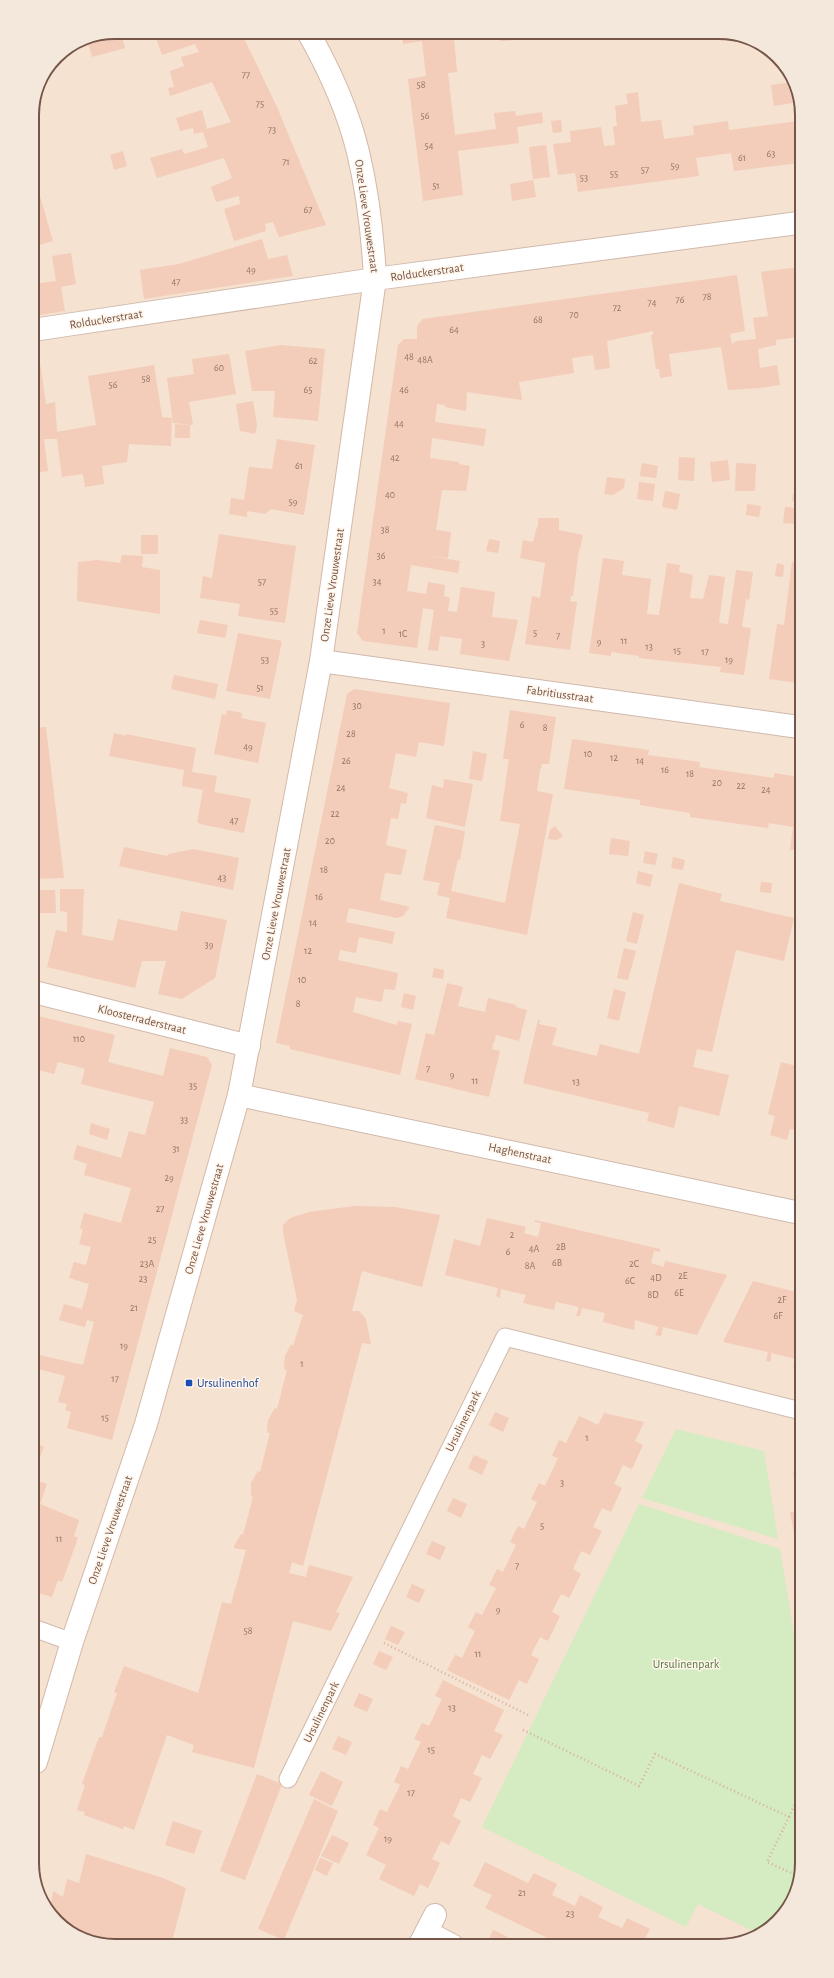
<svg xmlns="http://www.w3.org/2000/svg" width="834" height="1978" viewBox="0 0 834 1978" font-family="'Alegreya Sans',sans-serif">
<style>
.residential{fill:#f5e2d1}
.green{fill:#d5ebc1}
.building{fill:#f3ccba}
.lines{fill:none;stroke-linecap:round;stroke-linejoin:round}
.lane-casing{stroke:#d0b9ac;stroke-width:19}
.street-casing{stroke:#d0b9ac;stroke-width:24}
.secondary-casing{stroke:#d4b8a9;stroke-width:24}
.path{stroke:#d8af9d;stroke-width:2.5;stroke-dasharray:1 3;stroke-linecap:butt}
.lane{stroke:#fff;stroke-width:17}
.street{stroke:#fff;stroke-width:22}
.secondary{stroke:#fff;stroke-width:22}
.transit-dot{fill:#1a4fb4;stroke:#fff5ea;stroke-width:1.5}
.labels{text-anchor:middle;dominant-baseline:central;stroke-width:3;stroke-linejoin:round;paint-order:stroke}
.number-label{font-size:10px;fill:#947364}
.street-label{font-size:12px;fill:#755548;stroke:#fff5ea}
.transit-label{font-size:12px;fill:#164399;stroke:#fff5ea;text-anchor:start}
.park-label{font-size:12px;fill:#52763d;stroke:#fff5ea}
.rim{fill:none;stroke:#755548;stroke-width:2}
</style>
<rect width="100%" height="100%" fill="#fdf1e3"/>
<path class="residential" d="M115,32h610l45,17 28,39 4,1776 -17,49 -39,29 -637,4 -45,-17 -28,-39 -4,-1781 6,-26 18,-27 27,-18z"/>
<path class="green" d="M676,1429l88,22 14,88 -136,-41z
M639,1504l141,45 22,135v180l-17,49 -28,20 -59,-29 -12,23 -204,-100z"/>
<path class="building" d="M116,32h5l4,16 -33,9 -5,-17z
M180,32h23l2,4 8,-4h28l36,75 49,118 -47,12 -6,-15 -8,2 1,7 -32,10 -10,-32 16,-5 -1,-8 -23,6 -5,-15 21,-9 -8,-20 -67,20 -7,-20 32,-9 2,5 24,-7 -5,-15 -9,2 -1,-6 -13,3 -4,-13 26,-8 5,19 24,-7 -19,-40 -42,14 -2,-8 6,-1 -4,-16 14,-5 -3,-9 18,-5 -4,-8 -33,11 -6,-17z
M402,32h40l1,7 11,-2 3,35 -9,1 7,62 41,-6 -2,-16 21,-2 1,5 26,-4 1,11 -26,4 2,16 -61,8 5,44 -40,6 -15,-122 18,-3 -2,-17 -2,-18 -19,3z
M500,32h16v8l-16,1z
M793,82l5,6v14l-24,4 -3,-21z
M638,92l3,30 20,-2 3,19 30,-4 -1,-9 35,-5 1,9 69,-9v42l-64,8 -3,-18 -35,5 3,18 -121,16 -3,-19 -17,2 -5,-31 18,-2 -1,-11 31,-4 3,19 11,-1 -2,-19h4l-2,-20 13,-2 -2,-10z
M561,120l1,12 -9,1 -2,-12z
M546,145l4,32 -17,2 -4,-32z
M123,151l4,15 -13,4 -4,-15z
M533,180l3,17 -24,4 -2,-17z
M36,182l17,59 -21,6v-64z
M262,239l6,20 19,-4 6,21 -149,23 -4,-29 39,-6z
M71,253l5,31 -15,3 4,24 -32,5v-32l23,-3 -4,-25z
M798,267v70l-22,3v5l-18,4 2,19 17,-3 3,20 -20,3 -32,2 -7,-43 -52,7 3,22 -12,2 -1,-9h-3l-5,-34h2v-4l-46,10 3,27 -15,2 -2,-15 -21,3 2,15 -55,9 3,18 -55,-8 -1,19 -21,-4v-2l-8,-1 -2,18 51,7 -2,17 -52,-8 -2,20 29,4v2l11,2 -4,25 -24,-1 -6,40 15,2 -3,26 -17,-2 29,5 -2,12 -47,-8 -4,26 19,3 2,-12 17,3 -1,11 6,2 -2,13 9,1 4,-25 34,5 -3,25 26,3 -9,41 -49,-7 2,-15 -22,-3 -2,15 -10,-1 6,-40 -11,-2 -6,40 -54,-7 -6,-8 41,-288 6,-6h13v-13l6,-7 314,-44 8,56 -15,3 2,10 4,-3 20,-2 -3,-21 15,-2 -7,-44z
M281,345l44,4 -7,72 -45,-4 2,-26h-23l-7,-40z
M229,354l7,40 -47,8 4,23 -20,-2 -6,-45 27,-4 -2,-15z
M40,363l6,41 9,-2 2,30 39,-7 -8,-49 66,-11 8,52 10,1 -1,28 -42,-2 -2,18 -25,4 2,18 -19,3 -2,-13 -21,3 -5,-38h-13l4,32 -15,2v-109z
M253,401l4,24 -2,9 -15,-3 -4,-27z
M175,424l15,1v13h-15z
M277,439l38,6 -11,70 -33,-6 -6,5 -18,-3v6l-18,-3 2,-16 13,2 5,-33 23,2z
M679,457l16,1 -1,23 -16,-1z
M728,460l2,20 -18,2 -2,-20z
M642,463l16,3 -2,12 -16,-2z
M736,463l20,1 -1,27h-20z
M607,477l18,2 -1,9 -11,7 -9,-1z
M639,482l16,2 -2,17 -16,-2z
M665,491l15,3 -3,16 -15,-3z
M799,493v9l-7,-1 1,-7z
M747,504l14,2 -2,11 -13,-2z
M785,507l14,1 -1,16 -15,-1z
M538,518h21v12l24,5 -3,14h-1l-6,47h-2l-1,5 7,1 -7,48 -45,-6 7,-48 8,2 5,-35 -25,-5 3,-18 10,2 4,-15h1z
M219,534l77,12 -11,77 -47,-7 2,-12 -40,-6 3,-22 9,2z
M141,535h17v19h-17z
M489,539l11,2 -2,12 -12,-2z
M122,555l21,1 -1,11 18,3v44l-83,-13 1,-39 19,-2 23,3z
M603,558l21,3 -2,14 29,4 -4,35 12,1 8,-52 13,2 -1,7 14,3 -3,23 13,1 6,-24 16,2 -6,46 9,1 8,-54 17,2 -4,28 -3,-1 -4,28 9,1 -7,47 -24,-3 1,-5 -82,-9v-2l-28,-4v4l-22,-3z
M792,562l7,1v120l-30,-4 8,-55 7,1z
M777,563l7,2 -1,12 -8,-1z
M200,620l28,5 -3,13 -28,-5z
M238,633l44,8 -12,58 -44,-8z
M174,675l44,9 -3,15 -44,-10z
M354,689l96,14 -6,43 -25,-4 -3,15 -20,-4 -7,35 19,5 -2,11 -5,-1 -3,16 -7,-1 -5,27 21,5 -6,25 -16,-2 -5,27 30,7 -1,1 -6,8 -6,2 -48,-10 -3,14 49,10 -3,12 -33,-7 -3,16 -16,-3 -2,10 60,13 -3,17 -11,-1 -2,13 -26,-5 -3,15 43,13 2,-4 14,3 -12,51 -110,-26v-3l-14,-3 71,-349z
M227,710l15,3 -1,5 25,5 -8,40 -44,-9 8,-40 4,1z
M510,710l46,7 -7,47h-7l-1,5h-1l-3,22 16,3 -26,141 -81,-17 4,-20 -13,-3 3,-12 -17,-3 12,-55 30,6 -5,29 -2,-1 -7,32 54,12 15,-79 -20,-3 9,-62h-6z
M46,727l18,151 -30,1v-151z
M114,733l12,3v-2l70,14 -4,24 25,4 -3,16 37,7 -7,34 -44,-9 -3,-2 6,-32 -21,-4 2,-16 -75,-14z
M572,739l77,11 -1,5 52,7 -1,5 75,11v-5l25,4 1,83 -5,-4 -1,-6h-4l3,-23 -24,-4 -1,5 -78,-11v-4l-50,-8v-5l-76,-11z
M473,751l14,3 -5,27 -13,-2z
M444,779l29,5 -8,43 -39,-9 6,-33 11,3z
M555,826l8,10 -6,4 -9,-1 2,-9z
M611,838l19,3 -2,15 -19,-2z
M124,847l43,9 2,-2 24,-5 46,9 -6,32 -114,-24z
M645,851l13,3 -3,11 -12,-2z
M673,857l12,3 -2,10 -12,-2z
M638,871l15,4 -3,12 -14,-4z
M761,882l11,1 -1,10 -11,-1z
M679,883l43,11 -2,7 74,17 -10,43 -48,-11 -24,102 -15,-3 -4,18 36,8 -10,41 -40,-10 -5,22 -27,-7 2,-8 -126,-30 15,-63h2l-1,4 18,4 -5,17 45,11 3,-12 39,10z
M60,889h24l-2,46 31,6 5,-22 59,12 4,-20 46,9 -12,58 -33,21 -24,-5 8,-33h-24l-7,27 -88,-21 9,-37 11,2v-20l-7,-1z
M34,890h21l1,23h-21z
M633,912l11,3 -7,29 -11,-3z
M624,948l12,3 -8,29 -11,-2z
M434,968l10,2 -1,9 -11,-2z
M447,983l16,4 -5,19 27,6 3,-14 28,7v2l11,3 -8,31 -23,-6 -2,8h-1l-1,6 8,2 -11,46 -74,-18 11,-46 8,2z
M614,989l12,3 -7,29 -12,-3z
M404,993l12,3 -3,14 -12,-3z
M34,1015l81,20 -7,27 55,14 7,-28 37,9 5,8 -100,375 -45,-12 4,-16 -6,-2 2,-6 -9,-2 7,-26 -30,-8v-8l3,1 1,-6 44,10 11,-43 -7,-2 -2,7 -26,-7 5,-16 18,5 7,-25 -20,-6 5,-16 12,3 5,-18 -12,-3 4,-14 -3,-2 4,-15 37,10 10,-35 -47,-13 3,-11 -14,-5 4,-14 44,13 8,-27 16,4 9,-33 -73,-18 4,-15 -10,-3 -17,-4 -4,12 -20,-5z
M800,1036v10l-5,-6z
M781,1062l19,5v64l-10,-2 -3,11 -17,-5 5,-19 -7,-2z
M91,1123l19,6 -3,11 -18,-6z
M35,1186l4,1 -4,12z
M354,1206l41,1 45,8 -18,72 -60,-16 -10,40h7l7,8 5,25 -9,-1 -59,223 -11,-4 -3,11 17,4 3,-12 44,12 -17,35 4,1 -9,18 -38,-10 -39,147 -62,-16 2,-7 -27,-10 -33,95 -10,-4 -1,3 -39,-14 1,-3 -8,-2 8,-25 -3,-1 17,-47h3l15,-44 -3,-1 10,-26 74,27 24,-91 9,2 15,-54 -12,-2v-2l7,-12 2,1 10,-38 -2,-1v-13l7,-12 2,1 10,-39h-2l-1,-3 1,-10 7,-12 2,1 10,-39h-2l-1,-4 1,-10 6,-12 2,2 10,-31 -9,-4 3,-11 -14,-68v-7l7,-7 19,-6z
M487,1218l39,9 -2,6 14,4 3,-14 -6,-1v-2l125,29v3l-6,-1 -3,12 13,4 1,-6 62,14 -30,60 -34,-8 -2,9 -6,-1 4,-8 -24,-7 -1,10 -31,-8 2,-9 -23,-5 -2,8h-4l3,-9 -23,-5 -2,8 -31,-7 3,-8 -25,-6 -1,7 1,2 -5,-2 2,-8 -53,-13 9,-36 26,7z
M753,1281l43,11 -2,6 7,1v70l-8,-2 3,-8 -25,-6v9l-5,-1 2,-9 -45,-10z
M495,1412l14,6 -6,14 -14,-7z
M604,1413l40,9 -9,19 8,4 -11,24 -9,-4 -9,19 8,4 -11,24 -9,-4 -9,19 9,4 -12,24 -9,-4 -8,18 8,5 -12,24 -8,-4 -9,18 8,4 -12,25 -8,-4 -9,18 8,4 -12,25 -8,-4 -10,20 -62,-30 8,-15 7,3 13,-27 -7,-4 8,-15 6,3 14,-27 -7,-3 8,-16 6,3 13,-27 -6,-3 8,-16 6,3 13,-27 -6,-3 8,-16 6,3 13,-28 -6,-2 7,-16 7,3 13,-27 19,9z
M35,1443l9,4 -9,22z
M474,1455l14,6 -6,14 -14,-7z
M793,1471l8,2v65l-6,1 -5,-27 9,-1z
M35,1480l12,4 -7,20 39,16 -5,16 4,2 -16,44 -4,-2 -6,17 -16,-5z
M453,1498l14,6 -6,14 -14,-7z
M432,1541l14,6 -6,13 -14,-6z
M801,1559v15h-1l-2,-14z
M412,1584l13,6 -6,13 -13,-6z
M391,1626l14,6 -7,13 -13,-6z
M379,1651l14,6 -7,13 -13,-6z
M443,1680l61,30 -10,21 9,4 -13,24 -8,-4 -9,19 9,4 -12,24 -9,-4 -8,18 8,5 -12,24 -8,-4 -9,18 8,4 -12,25 -8,-4 -6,12 -35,-17 7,-14 -20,-10 13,-27 -6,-3 7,-16 7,3 13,-27 -6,-3 7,-16 7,3 13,-27 -7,-3 8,-16 7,3 13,-27 -7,-3z
M359,1693l14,6 -6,13 -14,-6z
M338,1736l14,6 -6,13 -14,-6z
M321,1771l22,11 -11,24 -23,-11z
M257,1774l25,10 -37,96 -25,-9z
M314,1799l24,12 -54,129 -26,-11z
M173,1821l29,10 -8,23 -29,-9z
M332,1835l17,8 -10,21 -18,-8z
M86,1854l77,24 23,10 -15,57 -62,1 -45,-17 -14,-20 3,-18 10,6 4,-18 12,4z
M320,1858l13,5 -6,13 -12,-6z
M485,1862l43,21 6,-10 23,11 -5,11 23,11 5,-11 23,12 -5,10 24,11 5,-10 23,11 -6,11 4,2 -90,1 -73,-35 7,-13 -19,-9z
M493,1930l15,7 -3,6h-13l-4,-2z"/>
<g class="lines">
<g class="lane-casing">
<path id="lane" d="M36,1629l36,13
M288,1779l217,-442 296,74
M427,1929l28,15"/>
</g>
<g class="street-casing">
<path id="street" d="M33,330l342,-51 423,-56
M321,661l478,66
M34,992l215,54
M239,1095l561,118
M420,1944l15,-29"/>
</g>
<g class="secondary-casing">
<path id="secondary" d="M36,1762l36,-120 74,-218 93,-329 82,-434 54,-382c-2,-42 -7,-85 -17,-127 -10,-41 -29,-83 -50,-120"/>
</g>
<path class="path" d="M384,1643l146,73
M523,1730l116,56 16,-32 134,63 -22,45 31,14
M789,1817l13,-29"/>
<use href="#lane" class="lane"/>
<use href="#street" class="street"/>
<use href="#secondary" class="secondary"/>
</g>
<rect class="transit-dot" x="185" y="1379" width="8" height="8" rx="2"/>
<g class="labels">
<g class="number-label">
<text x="246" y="75">77</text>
<text x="421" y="85">58</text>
<text x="260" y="104">75</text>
<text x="425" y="116">56</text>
<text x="272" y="130">73</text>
<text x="429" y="146">54</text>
<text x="771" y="154">63</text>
<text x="742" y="158">61</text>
<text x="286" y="162">71</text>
<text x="675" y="166">59</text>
<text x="645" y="170">57</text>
<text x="614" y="174">55</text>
<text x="584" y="178">53</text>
<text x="436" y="186">51</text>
<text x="308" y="210">67</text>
<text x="251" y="270">49</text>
<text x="176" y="282">47</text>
<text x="707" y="297">78</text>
<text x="680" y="300">76</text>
<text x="652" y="303">74</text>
<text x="617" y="308">72</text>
<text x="574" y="315">70</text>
<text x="538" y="320">68</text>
<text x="454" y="330">64</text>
<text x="409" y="357">48</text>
<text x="425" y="360">48A</text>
<text x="313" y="361">62</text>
<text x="219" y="368">60</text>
<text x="146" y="379">58</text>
<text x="113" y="385">56</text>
<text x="308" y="390">65</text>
<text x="404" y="390">46</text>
<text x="399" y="424">44</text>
<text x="395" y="458">42</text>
<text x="299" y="466">61</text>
<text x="390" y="495">40</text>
<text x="293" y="502">59</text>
<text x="385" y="530">38</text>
<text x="381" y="556">36</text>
<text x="262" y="582">57</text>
<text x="377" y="582">34</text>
<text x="274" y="611">55</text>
<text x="384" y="631">1</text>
<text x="535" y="633">5</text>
<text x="403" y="634">1C</text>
<text x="558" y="636">7</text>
<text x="624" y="641">11</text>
<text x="599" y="642">9</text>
<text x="483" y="644">3</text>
<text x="649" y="647">13</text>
<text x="677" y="651">15</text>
<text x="705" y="652">17</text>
<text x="265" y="660">53</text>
<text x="729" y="660">19</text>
<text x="260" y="688">51</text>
<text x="357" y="706">30</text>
<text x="522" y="725">6</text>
<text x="545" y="728">8</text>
<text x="351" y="734">28</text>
<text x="248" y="747">49</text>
<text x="588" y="754">10</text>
<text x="614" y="758">12</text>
<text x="346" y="761">26</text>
<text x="640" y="761">14</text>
<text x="665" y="770">16</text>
<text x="690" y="774">18</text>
<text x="717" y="783">20</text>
<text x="741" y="786">22</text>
<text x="341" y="788">24</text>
<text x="766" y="790">24</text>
<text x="335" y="814">22</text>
<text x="234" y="821">47</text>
<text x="330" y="841">20</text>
<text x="324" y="870">18</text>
<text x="222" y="878">43</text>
<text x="319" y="897">16</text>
<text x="313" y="923">14</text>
<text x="209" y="945">39</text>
<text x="308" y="951">12</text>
<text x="302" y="980">10</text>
<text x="298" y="1004">8</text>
<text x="79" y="1039">110</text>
<text x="428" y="1069">7</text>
<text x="452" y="1075">9</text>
<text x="475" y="1081">11</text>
<text x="576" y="1082">13</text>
<text x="193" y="1086">35</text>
<text x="184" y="1120">33</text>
<text x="176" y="1149">31</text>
<text x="169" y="1178">29</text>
<text x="160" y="1209">27</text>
<text x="512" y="1235">2</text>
<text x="152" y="1240">25</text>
<text x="561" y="1247">2B</text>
<text x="534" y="1249">4A</text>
<text x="508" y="1252">6</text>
<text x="557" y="1263">6B</text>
<text x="147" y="1264">23A</text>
<text x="634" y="1264">2C</text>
<text x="530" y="1266">8A</text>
<text x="683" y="1276">2E</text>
<text x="656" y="1278">4D</text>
<text x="143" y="1279">23</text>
<text x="630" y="1281">6C</text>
<text x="679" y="1293">6E</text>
<text x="653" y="1295">8D</text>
<text x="782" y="1300">2F</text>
<text x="134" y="1308">21</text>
<text x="778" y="1316">6F</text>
<text x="124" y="1346">19</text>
<text x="302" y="1364">1</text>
<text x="115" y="1379">17</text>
<text x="105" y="1418">15</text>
<text x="587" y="1438">1</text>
<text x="562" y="1483">3</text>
<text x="542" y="1526">5</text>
<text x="59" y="1539">11</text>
<text x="517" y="1566">7</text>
<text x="498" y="1610">9</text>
<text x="248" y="1631">58</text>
<text x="478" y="1654">11</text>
<text x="452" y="1708">13</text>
<text x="431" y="1750">15</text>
<text x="411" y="1793">17</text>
<text x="388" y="1839">19</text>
<text x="522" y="1893">21</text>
<text x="570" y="1914">23</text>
</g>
<g class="street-label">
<text transform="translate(367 216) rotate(82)">Onze Lieve Vrouwestraat</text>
<text transform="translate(427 272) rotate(-8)">Rolduckerstraat</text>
<text transform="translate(106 319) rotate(-9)">Rolduckerstraat</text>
<text transform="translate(332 585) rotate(-82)">Onze Lieve Vrouwestraat</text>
<text transform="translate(560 694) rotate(8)">Fabritiusstraat</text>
<text transform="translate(276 904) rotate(-79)">Onze Lieve Vrouwestraat</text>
<text transform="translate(142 1019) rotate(14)">Kloosterraderstraat</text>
<text transform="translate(520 1153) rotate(12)">Haghenstraat</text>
<text transform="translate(204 1219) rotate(-74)">Onze Lieve Vrouwestraat</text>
<text transform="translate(463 1421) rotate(-64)">Ursulinenpark</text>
<text transform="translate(110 1530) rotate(-71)">Onze Lieve Vrouwestraat</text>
<text transform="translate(321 1712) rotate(-64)">Ursulinenpark</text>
</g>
<g class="transit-label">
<text x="197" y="1383">Ursulinenhof</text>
</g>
<g class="park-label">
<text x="686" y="1664">Ursulinenpark</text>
</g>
</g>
<path d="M0 0H834V1978H0ZM115 39H719A76 76 0 0 1 795 115V1863A76 76 0 0 1 719 1939H115A76 76 0 0 1 39 1863V115A76 76 0 0 1 115 39Z" fill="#f4e8dd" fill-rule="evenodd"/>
<path class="rim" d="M115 39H719A76 76 0 0 1 795 115V1863A76 76 0 0 1 719 1939H115A76 76 0 0 1 39 1863V115A76 76 0 0 1 115 39Z"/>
</svg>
